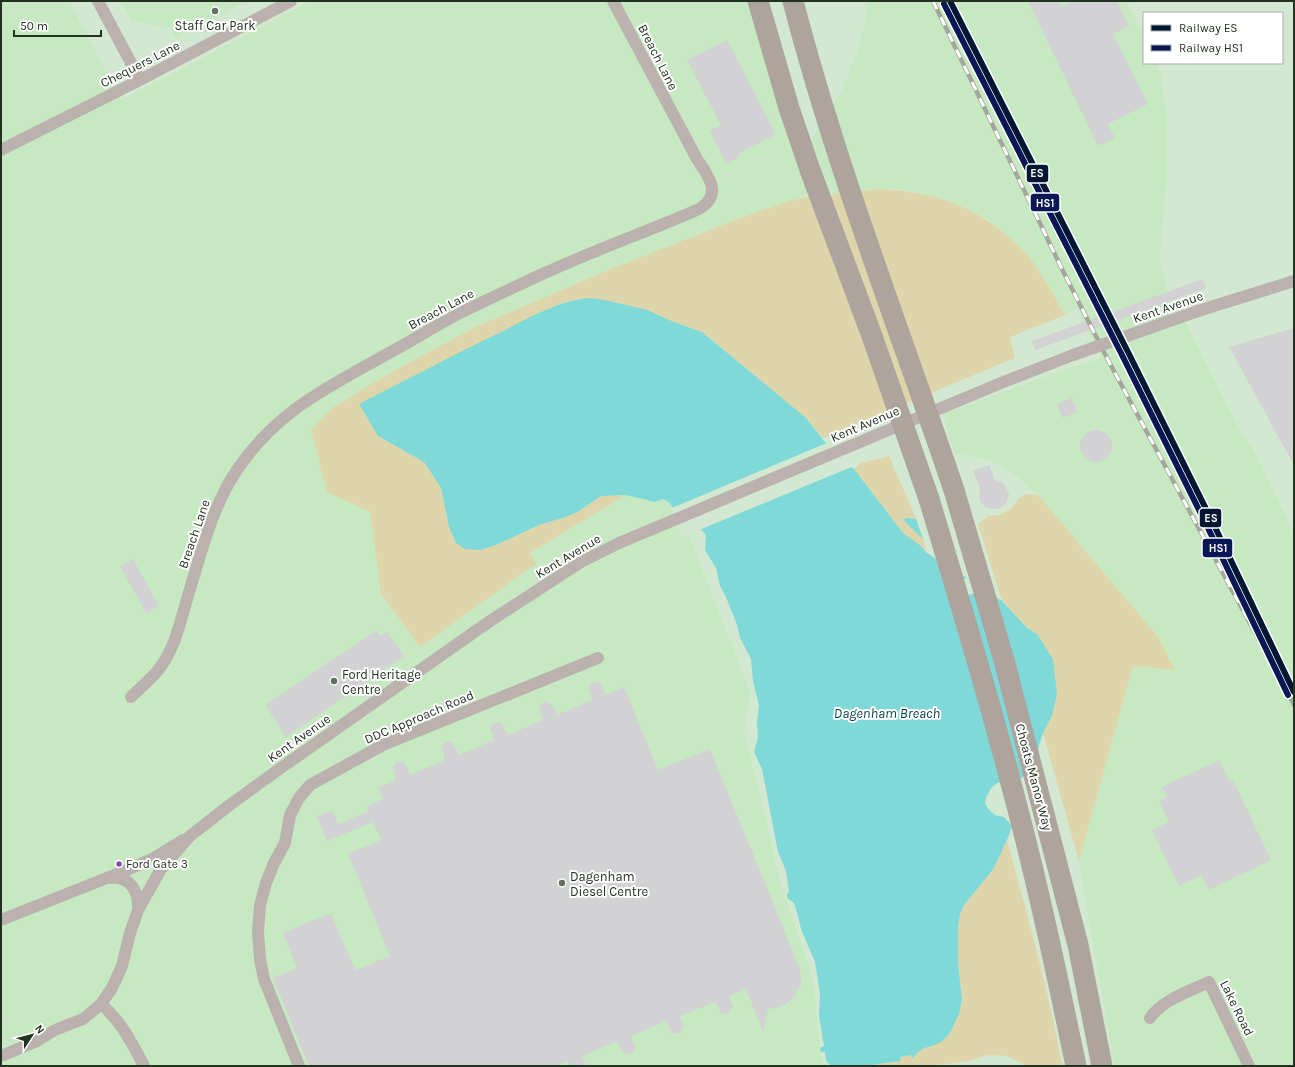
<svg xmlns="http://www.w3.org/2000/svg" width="1295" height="1067" viewBox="0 0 1295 1067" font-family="Karla,sans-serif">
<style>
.built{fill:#c7e9c2}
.green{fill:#dfd5aa}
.water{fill:#7ed9d8}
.pier{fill:#d3e8d0}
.building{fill:#d2d1d3}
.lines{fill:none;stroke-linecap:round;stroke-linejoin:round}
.minor{stroke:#bbb2af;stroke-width:12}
.trunk{stroke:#aea49e;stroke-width:21}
.rail-casing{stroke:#a5a79d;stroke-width:4.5}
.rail{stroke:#fff;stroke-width:3;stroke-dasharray:9;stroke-linecap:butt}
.minor-bridge{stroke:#bbb2af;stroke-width:12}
.trunk-bridge{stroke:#aea49e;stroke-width:21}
.rail-1-casing{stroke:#fff;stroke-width:9}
.rail-2-casing{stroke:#fff;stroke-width:9}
.rail-1{stroke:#011633;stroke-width:6}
.rail-2{stroke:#091855;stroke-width:6}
.poi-dot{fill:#61715e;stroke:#fff;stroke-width:1.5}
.bus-dot{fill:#8e44ad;stroke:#fff;stroke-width:1.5}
.labels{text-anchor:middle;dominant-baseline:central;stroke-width:4;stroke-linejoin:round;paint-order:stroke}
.bus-label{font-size:12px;fill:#233121;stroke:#fff;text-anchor:start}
.poi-label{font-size:13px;fill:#233121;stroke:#fff;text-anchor:start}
.street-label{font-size:13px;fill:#233121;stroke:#fff}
.water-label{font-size:14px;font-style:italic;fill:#043f43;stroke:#fff}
.line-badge{stroke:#fff;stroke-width:1.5}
.badge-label{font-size:11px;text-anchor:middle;font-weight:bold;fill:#fff}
</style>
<rect width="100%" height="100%" fill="#d3e8d0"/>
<path class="built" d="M1,1h68l52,99 190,-99h435l51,156 17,-21 17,-27 13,-23 15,-40 7,-29 2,-16h259l17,34v28h12l5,12 6,45v47l-7,90 3,18 8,31 15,17 49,98 18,28 41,85v532h-179l-21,-117 -15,-88 54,-195 42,4 -16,-32 -122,-143 -17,-17 -16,-11 -16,-7 -34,-7 -11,-39 120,-44 38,-12 -24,-49 -12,6 -23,-39 -15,-21 -21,-21 -19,-15 -21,-11 -20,-8 -42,-10 -25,-1 -19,2 -64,8 -53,18 -130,51 -138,59 -92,50 56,214 91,-38 96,-58 29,7 8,-3 8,3v6l11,29 7,-1 61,156 -6,37 36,152 33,98 7,70 4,17h-823z
M121,1h126l-72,38 -5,-11 -39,-7z"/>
<path class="green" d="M879,189c52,3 95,15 133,51 5,5 11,10 16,15 14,18 25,40 37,60l-55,22 5,21 -192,80 -17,-20 -104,-86 -26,-9 -100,-24 -25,8 -165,83 -26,14 18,32 46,26 17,26 8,39 7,16 9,6 31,-4 43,-20 27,-8 13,-6 22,-15 25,-1 -96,58 6,11 -116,83 -39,-53 -11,-82 -43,-20 -16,-62 21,-22 51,-31 92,-50 138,-59 130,-51 53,-18 64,-8z
M889,456l27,63 -11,-1 -1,3 19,18 4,13 -6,-6 -18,-13 -49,-64 7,-6z
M1025,494l13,1 121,143 16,32 -42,-4 -54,195 -36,-128 9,-17 -15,-82 -10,-6 -25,-27 -24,-77 10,-8 11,-1 13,-7 6,-9z
M1007,840c20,75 42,150 55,226h-38l-2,-3 -16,-7 -18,-1 -19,6 -39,5h-66l37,-5 -1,-4 11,-2 1,4 6,-7 7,-4 7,-2 18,-13 12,-33 -4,-38v-34l2,-14 4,-9 30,-37z"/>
<path class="water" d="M589,298l16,2 42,10 29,13 26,9 104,86 19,24 22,22 7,5 49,64 18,13 6,7 40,25 -22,7 5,16 35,-11 17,11 25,27 10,6 16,25 4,35 -5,22 -9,17 -12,38 -12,9 -22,3 -6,5 -5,10 -1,5 4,7 6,5 9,2 8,9 -5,14 -13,28 -30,37 -4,9 -2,14v34l4,38 -3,14 -9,19 -9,9 -9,4 -7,2 -7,4 -6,7 -1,-4 -11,2 1,4 -37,5h-33l-5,-6 -1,-8h-4l-1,-4 4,-2 -5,-30 1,-22 -5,-32 -14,-33 -3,-13 -4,-13 -7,-5v-4l2,-2 -3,-21 -8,-19 -16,-83 -8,-17 4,-15 -1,-15 2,-16 -6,-25 -2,-22 -11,-21 -3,-13 -11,-28 -6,-11 -4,-18 -11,-18 1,-15c-8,-10 -20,-15 -30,-24 -7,-6 -2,-7 -13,-12l-8,3 -29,-7 -25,1 -22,15 -13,6 -27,8 -43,20 -16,5 -15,-1 -9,-6 -7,-16 -8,-39 -17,-26 -46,-26 -19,-32c47,-24 94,-49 142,-72 28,-14 56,-31 88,-34z
M905,518l11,1 7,20 -19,-18z"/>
<path class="pier" d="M829,442l19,20 6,4 -155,64 -25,-18 -2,-4z"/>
<path class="building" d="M1028,1h30l3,6 13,-6h43l12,25 -16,8 35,70 -40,20 7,14 -17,8z
M727,40l49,94 -39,20 2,3 -13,6 -16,-32 11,-6 -34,-65z
M1203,279l3,9 -171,62 -3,-9z
M1294,328v137l-65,-118z
M1072,398l6,14 -16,6 -5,-14z
M1080 446a16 16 0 1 1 32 0a16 16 0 1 1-32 0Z
M989,465l6,15 6,2 4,3 4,9 -3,10 -4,3 -5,2h-5l-5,-1 -4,-3 -3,-5 -1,-5 1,-7 -7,-17z
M133,559l26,47 -13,7 -26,-47z
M377,630l3,6 7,-4 17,24 -118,81 -21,-32 74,-50v1z
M593,682h4l3,1 6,12 18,-8 34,83 52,-21 90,220 1,10 -1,7 -6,12 -11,8 -6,2 -9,1 -5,23 -17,-43 -17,7 4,11 -4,6 -3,1 -5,-1 -6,-11 -35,14 4,11 -4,6 -5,1 -3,-1 -6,-12 -35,15 4,11 -1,4 -4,3h-4l-4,-3 -5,-10 -35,15 4,10h-16l-2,-5 -12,5h-247l-36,-88 24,-10 -14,-35 48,-20 24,57 35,-14 -42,-102 33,-14 -8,-18 -46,19 -10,-24 15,-7 6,14 31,-13 -2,-5 16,-7 -5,-11 18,-8 -3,-12 1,-3 3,-3h6l3,3 4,10 35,-15 -3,-12 1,-3 3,-3h4l3,1 6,12 35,-15 -4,-12 2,-3 3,-2 4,-1 3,1 6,12 35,-15 -4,-12 2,-3 3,-3h4l5,3 4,10 35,-15 -4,-12 2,-3z
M1219,760l11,22 3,-2 38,80 -62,30 -8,-15 -22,11 -27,-56 17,-8 -10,-21 8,-4 -5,-10z"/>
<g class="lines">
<path class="minor" d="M98,1l42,79
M1,150l139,-70 151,-79
M1198,311l96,-30
M131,697c9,-9 20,-18 28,-28 16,-21 21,-46 28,-70 13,-42 25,-93 50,-129 39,-59 93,-84 152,-117 26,-14 51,-30 77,-43 32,-15 64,-31 97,-45 45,-20 91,-36 136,-56 24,-15 10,-32 -2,-50l-84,-158
M109,878c21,-3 30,13 29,32
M1,920l126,-50 25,-11 31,-19
M101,1004c20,17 31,39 43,62
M1150,1018c12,-18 40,-27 59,-36l40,84
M1,1056l36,-15 18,-11 28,-11 18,-15 11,-16 10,-22 8,-33 8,-23 23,-41 29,-33 41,-32 47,-34 212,-149 91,-59 38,-19 382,-160 72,-28
M299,1066l-35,-87 -4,-20 -2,-27 2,-27 6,-22 8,-20 11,-20 5,-28 9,-17 11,-13 73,-40 215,-87"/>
<path class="trunk" d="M954,490l50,170 74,285 24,121
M929,499c31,103 62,206 89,311 22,84 40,170 58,256"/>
<g class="rail-casing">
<path id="rail" d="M933,1l128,266 47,93 186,345"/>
</g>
<use href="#rail" class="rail"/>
<path class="minor-bridge" d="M1073,355l125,-44"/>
<path class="trunk-bridge" d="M758,1l31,107 21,62 62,166 57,163
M793,1c43,166 106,327 161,489"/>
<g class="rail-1-casing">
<path id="rail-1" d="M950,1l180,355 84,169 80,167"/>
</g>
<g class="rail-2-casing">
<path id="rail-2" d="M944,4l180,355 84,169 80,167"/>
</g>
<use href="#rail-1" class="rail-1"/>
<use href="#rail-2" class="rail-2"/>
</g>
<g class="poi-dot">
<circle cx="215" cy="11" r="4"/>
<circle cx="334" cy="681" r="4"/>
<circle cx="562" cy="883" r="4"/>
</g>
<circle class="bus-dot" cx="119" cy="864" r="3.5"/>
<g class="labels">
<g class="bus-label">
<text x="126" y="864">Ford Gate 3</text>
</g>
<g class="poi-label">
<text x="215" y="25" text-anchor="middle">Staff Car Park</text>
<text x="342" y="674">Ford Heritage<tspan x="342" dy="15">Centre</tspan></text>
<text x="570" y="876">Dagenham<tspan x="570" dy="15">Diesel Centre</tspan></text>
</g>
<g class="street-label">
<text transform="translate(658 57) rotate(63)">Breach Lane</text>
<text transform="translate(140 64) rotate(-27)">Chequers Lane</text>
<text transform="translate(1168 307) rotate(-19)">Kent Avenue</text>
<text transform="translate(441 309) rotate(-28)">Breach Lane</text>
<text transform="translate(865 424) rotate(-23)">Kent Avenue</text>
<text transform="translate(194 534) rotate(-71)">Breach Lane</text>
<text transform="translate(568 556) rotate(-31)">Kent Avenue</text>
<text transform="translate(419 717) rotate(-23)">DDC Approach Road</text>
<text transform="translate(299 738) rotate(-35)">Kent Avenue</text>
<text transform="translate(1034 777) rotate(75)">Choats Manor Way</text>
<text transform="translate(1237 1008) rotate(64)">Lake Road</text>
</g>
<g class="water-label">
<text x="887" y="713">Dagenham Breach</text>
</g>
</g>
<g class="line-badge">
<rect x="1026" y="164" width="23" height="19" rx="4" fill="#011633"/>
<rect x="1030" y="193" width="30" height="19" rx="4" fill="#091855"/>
<rect x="1199" y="508" width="23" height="20" rx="4" fill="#011633"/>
<rect x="1202" y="538" width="31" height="20" rx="4" fill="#091855"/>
</g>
<g class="badge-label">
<text x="1037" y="177">ES</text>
<text x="1045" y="207">HS1</text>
<text x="1211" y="522">ES</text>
<text x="1218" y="552">HS1</text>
</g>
<rect width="1295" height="1067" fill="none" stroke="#233121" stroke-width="4"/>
<rect x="1143" y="12" width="140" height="52" fill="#ffffff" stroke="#a7ada6"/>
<rect x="1151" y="25" width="20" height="6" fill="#011633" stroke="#a7ada6"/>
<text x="1179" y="32" font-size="12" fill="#233121">Railway ES</text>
<rect x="1151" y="45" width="20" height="6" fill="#091855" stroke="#a7ada6"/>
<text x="1179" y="52" font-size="12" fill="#233121">Railway HS1</text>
<g transform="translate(32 1035) rotate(54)" stroke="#ffffff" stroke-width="3" paint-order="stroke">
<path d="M0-3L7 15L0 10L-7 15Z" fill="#233121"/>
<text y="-6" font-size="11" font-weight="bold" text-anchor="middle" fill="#233121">N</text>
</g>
<path d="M14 30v6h87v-6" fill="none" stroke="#233121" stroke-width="2"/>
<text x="20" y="30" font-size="12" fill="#233121" stroke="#ffffff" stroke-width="3" paint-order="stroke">50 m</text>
</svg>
